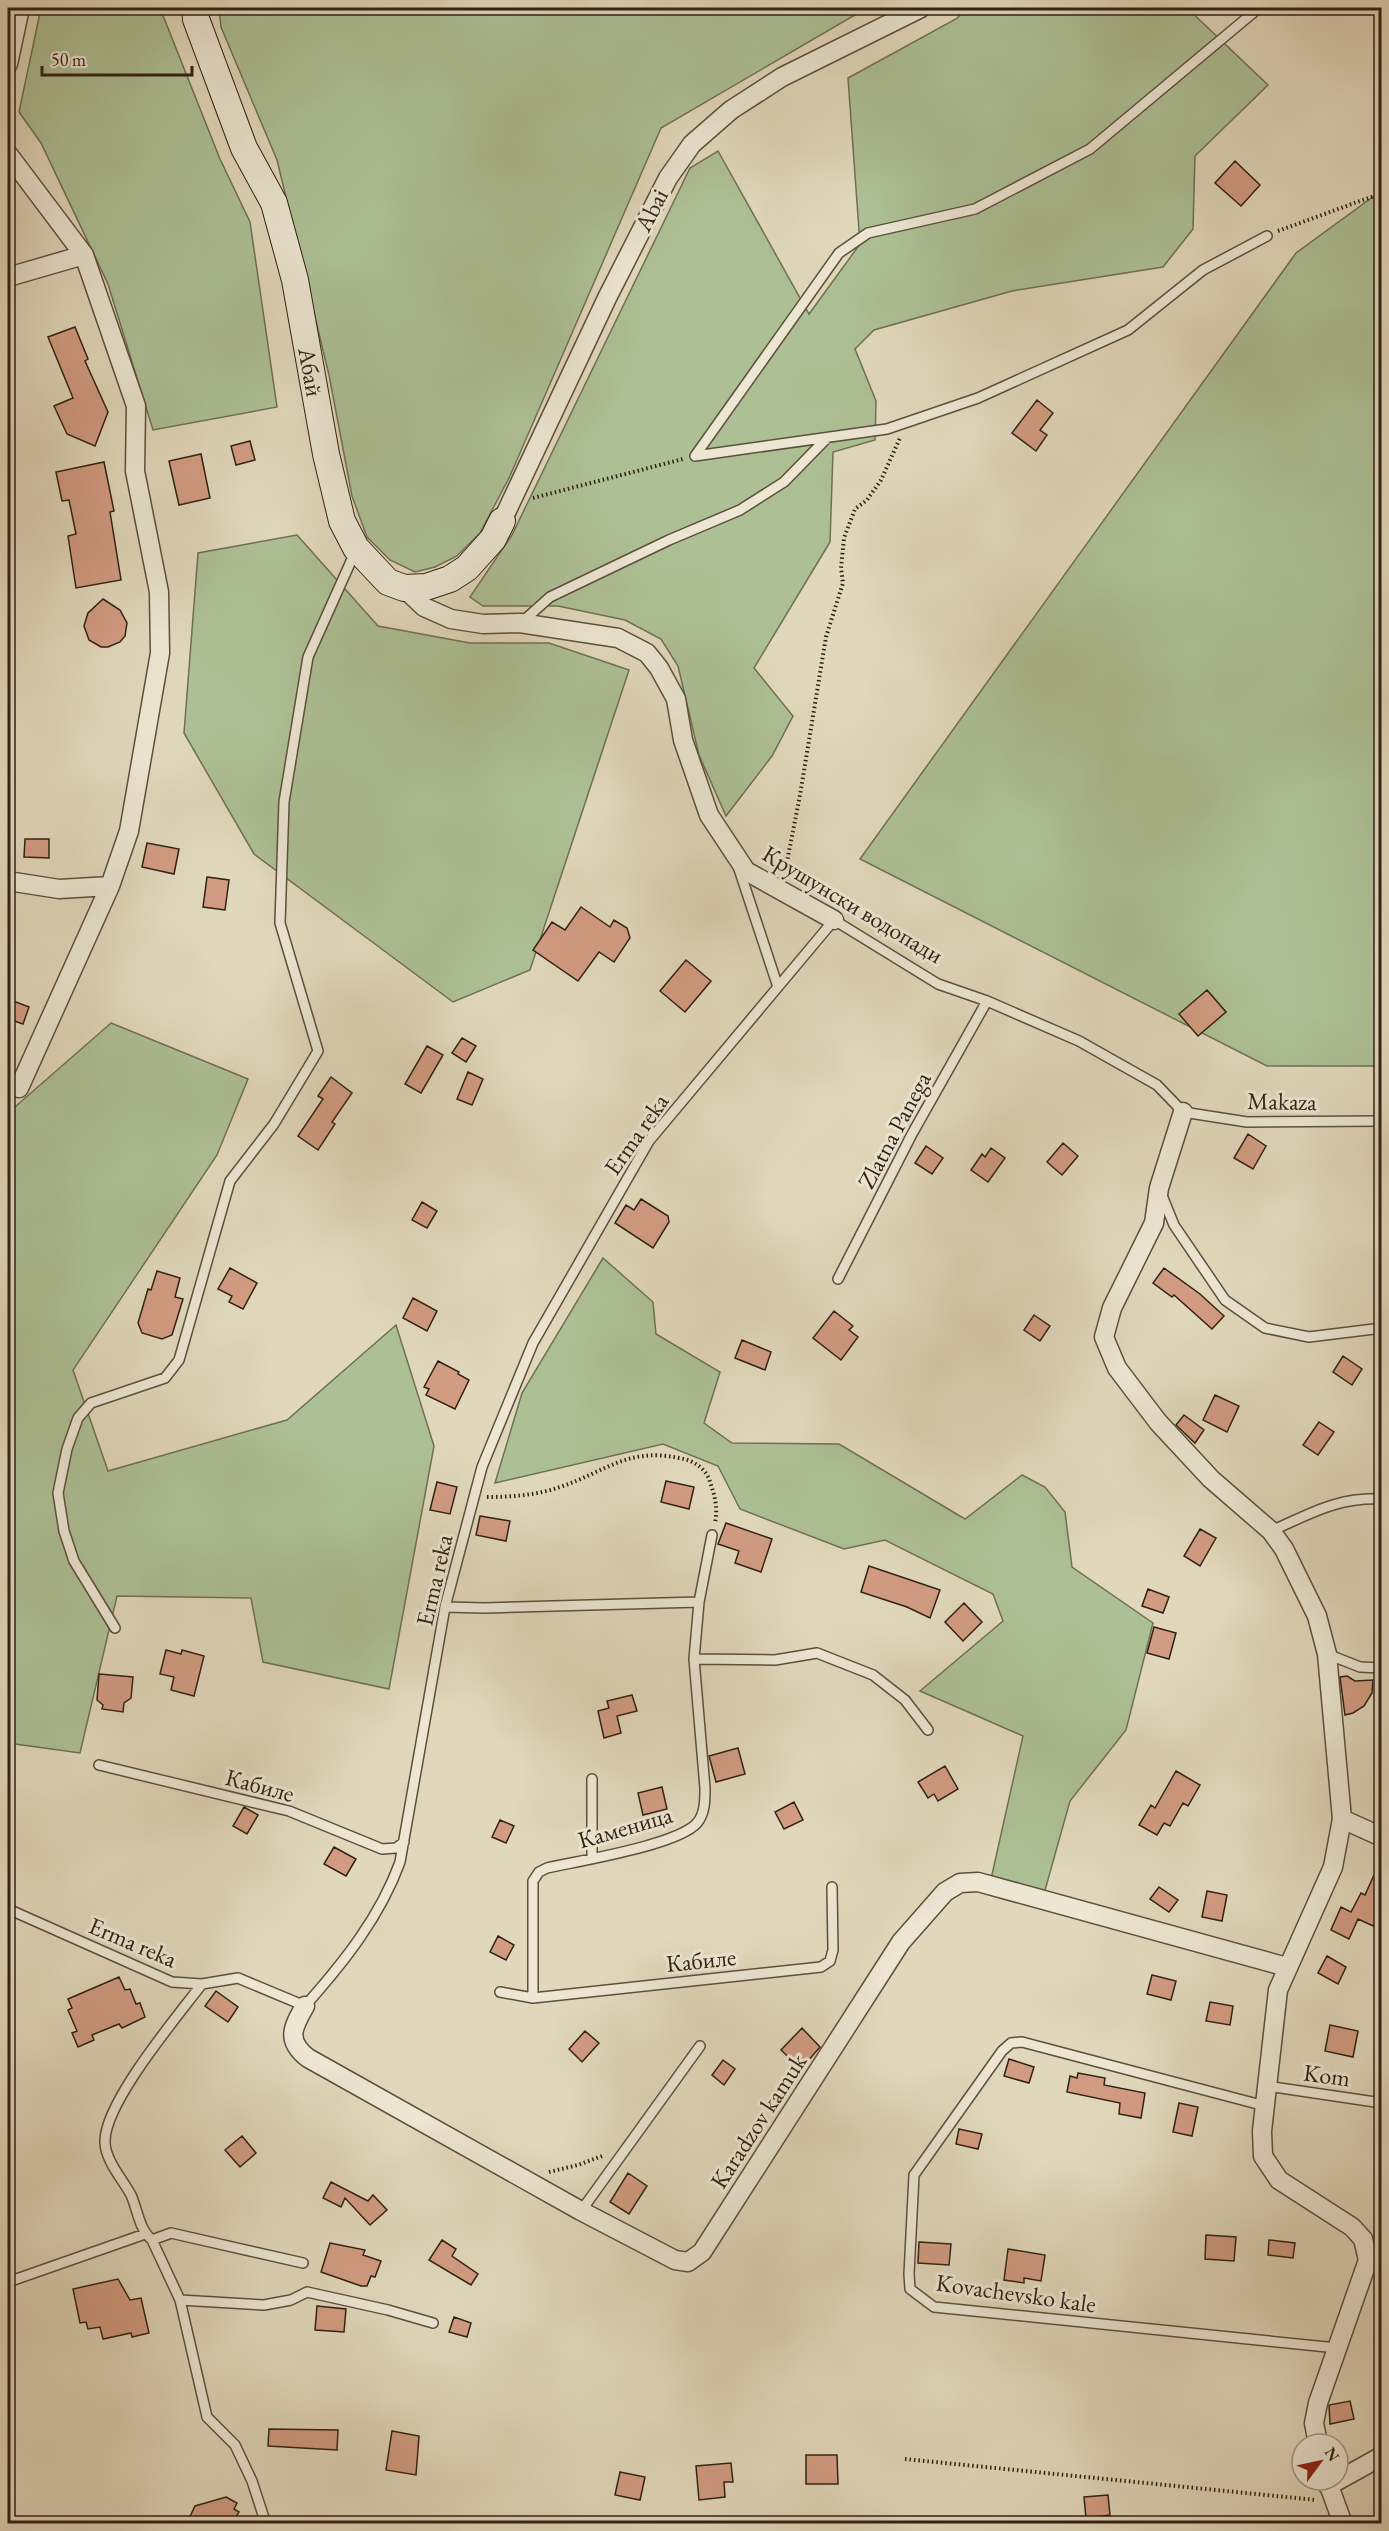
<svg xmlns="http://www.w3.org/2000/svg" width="1389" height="2531" viewBox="0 0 1389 2531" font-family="'EB Garamond',serif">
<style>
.green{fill:#adc095;stroke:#6f7054;stroke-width:1.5}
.building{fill:#d29c82;stroke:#312114;stroke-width:1.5}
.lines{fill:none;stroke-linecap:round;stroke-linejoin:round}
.lane-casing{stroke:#5d4f3e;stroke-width:12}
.street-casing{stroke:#5d4f3e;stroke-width:21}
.secondary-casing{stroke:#312114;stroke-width:28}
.path{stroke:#312114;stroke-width:4;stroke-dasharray:1.5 3;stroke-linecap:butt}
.lane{stroke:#ece6d3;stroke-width:9}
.street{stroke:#ece6d3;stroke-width:18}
.secondary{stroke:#ece6d3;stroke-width:26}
.labels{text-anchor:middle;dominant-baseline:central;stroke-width:6;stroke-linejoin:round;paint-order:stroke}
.street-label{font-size:24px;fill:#312114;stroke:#ece6d3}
</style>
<rect width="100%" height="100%" fill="#e1d8bb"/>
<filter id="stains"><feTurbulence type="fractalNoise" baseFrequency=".00333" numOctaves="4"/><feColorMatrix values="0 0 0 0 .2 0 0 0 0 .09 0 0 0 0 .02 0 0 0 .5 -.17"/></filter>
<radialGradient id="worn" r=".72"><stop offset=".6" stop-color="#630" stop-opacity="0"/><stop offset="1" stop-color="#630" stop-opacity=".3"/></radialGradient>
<path class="green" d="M41,8h119l60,151 30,63 27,185 -124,23 -45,-146 -67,-141 -22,-31z
M219,8h648l-206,120 -151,348 -30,57 -23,23 -22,11 -20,5 -25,-12 -23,-23 -15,-41 -23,-121 -52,-215 -56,-133z
M968,8h219l81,77 -73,71 -2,73 -30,38 -151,24 -138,39 -19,19 21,52 -1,39 -42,12 -3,90 -76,126 39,48 -21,40 -46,60 -27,-61 -21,-89 -17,-27 -36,-19 -67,-14h-75l-13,-9 42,-62 178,-367 28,-17 91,163 51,-70 -12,-166 108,-59z
M1381,191v875h-114l-407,-207 436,-606z
M297,535l81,91 92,17h79l80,27 -99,300 -77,32 -199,-148 -70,-121 14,-180z
M111,1023l137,56 -31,76 -144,215 35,101 179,-51 109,-95 38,121 -45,243 -126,-27 -12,-64 -134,-2 -37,157 -72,-10v-630z
M603,1258l50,44 3,32 64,38 -16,51 28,20 107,1 126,75 57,-44 23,12 20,25 7,55 81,56 -27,107 -56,71 -30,107 -51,-20 34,-152 -103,-45 83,-70 -10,-27 -108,-54 -41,9 -104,-40 -22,-43 -55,-22 -168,39 27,-90z"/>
<path class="building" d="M1235,161l25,24 -19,21 -26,-23z
M75,327l13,32 -3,2 23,51 -13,34 -28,-12 -13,-28 19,-8 -25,-61z
M1037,400l16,13 -13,17 7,5 -11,16 -24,-18z
M250,441l5,19 -19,5 -5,-19z
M201,454l9,44 -31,7 -10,-44z
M104,462l10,49 -4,1 11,68 -45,8 -8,-52 8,-2 -7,-34 -7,1 -6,-29z
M103,599l17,11 7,13 -2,13 -5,6 -12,5h-7l-12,-7 -5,-14 4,-13z
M25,839h24v19l-25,-1z
M147,843l32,6 -5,25 -32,-7z
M207,877l22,3 -4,30 -22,-3z
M581,907l29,20 4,-7 13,8 3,10 -16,24 -15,-10 -21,29 -45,-31 19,-28 13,8z
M686,960l25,21 -26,31 -25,-21z
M1207,990l19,22 -28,24 -19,-22z
M8,999l21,8 -6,17 -15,-5z
M462,1038l14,8 -10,16 -14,-9z
M427,1046l16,9 -22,38 -16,-9z
M468,1072l15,7 -11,26 -15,-6z
M331,1077l21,16 -20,29 3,2 -17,26 -20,-14 25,-37 -5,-3z
M1248,1134l18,12 -13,23 -19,-11z
M1063,1143l15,13 -16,19 -15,-13z
M926,1146l17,12 -11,16 -17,-11z
M991,1148l14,10 -17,24 -17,-12 11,-16 3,3z
M641,1199l27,17 1,6 -16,26 -38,-25 11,-18 8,5z
M422,1202l15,9 -10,17 -15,-8z
M230,1268l27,15 -14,26 -14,-7 3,-6 -14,-7z
M1164,1268l36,26 24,22 -12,13 -38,-34 -2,2 -19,-14z
M157,1271l23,7 -5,19 8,2 -11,36 -10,4 -20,-6 -4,-10 10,-34 3,1z
M413,1298l24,13 -10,20 -24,-13z
M834,1311l19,15 -4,4 9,7 -17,23 -28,-22z
M1034,1315l16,11 -10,15 -16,-11z
M742,1340l29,12 -6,18 -30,-12z
M1343,1356l19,13 -10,16 -19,-13z
M438,1361l21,11 -1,2 11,6 -14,29 -29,-14 3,-6 -5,-2z
M1215,1395l24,11 -12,26 -24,-12z
M1184,1415l20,15 -9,13 -19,-18z
M1319,1422l15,10 -16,23 -15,-10z
M666,1481l28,6 -5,22 -28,-7z
M437,1482l20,5 -7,27 -20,-4z
M480,1516l30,5 -4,20 -30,-6z
M726,1523l46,16 -11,33 -26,-9 4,-12 -21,-7z
M1200,1529l16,9 -16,28 -16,-10z
M869,1566l71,24 -10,28 -23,-11 -46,-15z
M1148,1589l21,8 -6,16 -21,-7z
M964,1603l18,19 -19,19 -18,-19z
M1154,1627l22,6 -7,26 -22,-6z
M166,1650l15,4 1,-4 22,6 -10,40 -23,-6 3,-13 -14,-3z
M99,1674l34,3 -2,21 -7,5 -1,9 -21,-3 1,-4 -6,-5z
M1347,1676l8,5 18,-1 -1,13 -8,13 -11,7 -8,2 -5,-38z
M632,1695l5,16 -20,5 4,17 -17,5 -6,-27 11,-3 -2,-7z
M738,1748l7,26 -29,8 -7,-26z
M945,1766l13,23 -20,12 -4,-7 -6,4 -10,-16z
M1176,1771l24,14 -12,21 -5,-3 -13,23 -6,-3 -7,12 -18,-10 12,-20 4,3z
M662,1787l5,22 -24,6 -5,-22z
M794,1802l9,18 -19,9 -9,-17z
M244,1807l14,8 -11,19 -14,-8z
M500,1820l14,6 -8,17 -14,-6z
M334,1847l22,12 -10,17 -22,-12z
M1382,1857v73l-24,-11 -9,20 -18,-9 10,-23 10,5 10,-19 4,2z
M1159,1887l19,13 -9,12 -19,-13z
M1207,1891l20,4 -5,26 -20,-4z
M498,1936l16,9 -8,15 -16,-8z
M1327,1956l19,11 -8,17 -20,-11z
M1152,1975l24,6 -5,19 -24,-6z
M119,1977l6,13 5,-1 6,15 4,-1 5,14 -23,11 -3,-4 -27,11 2,5 -16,7 -6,-14 5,-2 -9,-21 4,-2 -4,-9z
M216,1991l22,16 -10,15 -23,-16z
M1210,2002l23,4 -3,19 -24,-4z
M1330,2025l28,6 -5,26 -28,-6z
M802,2028l18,19 -19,22 -20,-19z
M585,2031l14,12 -17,19 -13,-13z
M1009,2059l25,8 -5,16 -25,-7z
M723,2060l12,9 -11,16 -12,-10z
M1078,2073l27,5 -1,7 41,8 -4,25 -22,-4 1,-11 -53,-11 3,-16 7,2z
M1179,2103l19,4 -6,29 -19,-4z
M959,2129l23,5 -4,15 -22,-5z
M242,2136l14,17 -16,14 -15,-17z
M628,2173l19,13 -18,28 -19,-12z
M331,2182l37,19 5,-6 14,15 -17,15 -25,-27 -4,9 -18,-9z
M1206,2235l30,2 -2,24 -29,-2z
M442,2240l14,9 -4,7 26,18 -7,11 -42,-25z
M1269,2240l26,3 -2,15 -25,-3z
M919,2242l32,2 -2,21 -31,-2z
M330,2243l35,7 -2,5 18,6 -6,16 -4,-1 -4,10h-6l-40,-14z
M1008,2249l37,6 -4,26 -17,-3v5l-20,-3z
M118,2279l12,21 11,-2 8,35 -17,4 -1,-4 -28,6 -3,-12 -12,2 -2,-7 -6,1 -7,-34z
M317,2306l29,3 -2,23 -29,-2z
M454,2317l17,6 -4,14 -18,-5z
M1350,2401l4,18 -24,5 -1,-19z
M269,2429l69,1 -1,20 -69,-4z
M392,2431l27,5 -3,39 -30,-5z
M806,2455h31l1,29h-32z
M731,2463l2,19h-9l1,15 -26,3 -3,-34z
M620,2472l25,5 -5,23 -25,-5z
M1108,2495l2,20 -24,3 -2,-21z
M226,2497l11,6 -3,6 5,3 -7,11h-45l8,-17z"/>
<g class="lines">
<g class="lane-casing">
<path id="lane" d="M695,456l144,-203 29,-20 107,-24 115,-60 164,-137 2,-4
M695,456l192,-27 91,-31 150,-68 75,-60 64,-34
M522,622l28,-25 119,-57 71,-30 44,-28 43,-44
M739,869l39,118
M1161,1193l13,32 51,75 40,28 44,9 73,-9
M838,1279l74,-145 75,-133
M1271,1531c39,-17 66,-34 111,-32
M445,1607l40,1 214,-6 13,-67
M115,1628l-41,-67 -10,-30 -6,-38 9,-44 11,-31 13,-15 74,-25 14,-18 51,-179 44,-57 44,-73 -38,-128 4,-121 24,-145 48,-107
M1327,1654l33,13 22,1
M694,1659l81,1 42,-7 56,22 32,25 23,30
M99,1765l190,46 93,38 14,-1 8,-6
M592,1779v79
M8,1909l164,73 30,2 36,-6 67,28c39,-44 75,-89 95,-144l45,-255 37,-140 51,-124 116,-202 185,-221 104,64 49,17 92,40 78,44 26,27 64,10 135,-1
M202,1984c-25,33 -98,119 -97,158 0,18 18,38 26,53 7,16 8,34 21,45l28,60 27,117 28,28 17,36 14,43
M500,1992l33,6 288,-31 9,-6 3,-11 -1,-63
M533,1998v-117l6,-9 8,-4c31,-7 131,-23 150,-45 8,-9 8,-23 8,-35l-11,-129 5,-57
M1267,2086l115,17
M1265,2106l-243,-64 -11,1 -9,8 -88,124 -5,99 1,15 24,18 403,41
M581,2211l119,-165
M152,2240l19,-7 132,30
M8,2282l137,-48
M180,2300l84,5 27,-5 16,-8 81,18 45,13"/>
</g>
<g class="street-casing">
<path id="street" d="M8,64l12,-56
M8,154l76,101 52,151 -1,65 24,121 1,61 -31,178 -19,55 -91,202
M8,277l76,-22
M502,521l105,-223 61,-120 24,-34 39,-34 51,-33 139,-69
M404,588l20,19 27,12 32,5 37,-1 98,15 29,15 12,15 17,31 7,41 26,75 37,56 88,49
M8,881l51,8 51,-3
M1183,1112l-24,76 -5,35 -42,85 -8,29 13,31 41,54 53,57 60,52 13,18 33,67 10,38 15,165 -9,48 -55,123 -16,141 1,25 16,24 73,47 11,12 5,21 -50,143 -4,20 4,21
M1342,1819l40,18
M305,2006c-12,21 -20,34 3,52l273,153 94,49 13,2 14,-10 199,-310 44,-50 15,-9 18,-1 309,85
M1327,2480l16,44
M1328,2486l54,-30"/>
</g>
<g class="secondary-casing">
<path id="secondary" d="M195,8l1,11 48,129 30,55 21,77 31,174 16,67 14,27 32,34 16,6 22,-1 24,-8 17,-11 26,-29 9,-18"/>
</g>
<path class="path" d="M1278,231l104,-38
M533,498l150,-39
M785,872l15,-77 26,-158 17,-54 -2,-15 3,-30 11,-29 12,-9 14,-20 19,-42
M487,1497c25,0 50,-2 73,-10 45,-15 68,-40 119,-29 14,2 27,10 31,24 5,14 8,26 5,41
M549,2172l29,-7 24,-9
M905,2459l411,41"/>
<use href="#lane" class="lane"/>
<use href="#street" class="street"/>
<use href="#secondary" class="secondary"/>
</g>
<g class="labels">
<g class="street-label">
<text transform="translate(651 210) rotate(-63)">Abai</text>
<text transform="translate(311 372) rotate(80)">Абай</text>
<text transform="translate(853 904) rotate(31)">Крушунски водопади</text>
<text transform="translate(1282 1101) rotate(1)">Makaza</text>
<text transform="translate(894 1130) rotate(-62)">Zlatna Panega</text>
<text transform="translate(636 1134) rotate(-55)">Erma reka</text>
<text transform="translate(434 1580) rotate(-77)">Erma reka</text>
<text transform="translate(260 1785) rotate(15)">Кабиле</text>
<text transform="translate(625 1827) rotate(-16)">Каменица</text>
<text transform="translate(133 1942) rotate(23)">Erma reka</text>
<text transform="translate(701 1960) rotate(-6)">Кабиле</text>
<text transform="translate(1327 2075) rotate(8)">Kom</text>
<text transform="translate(758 2121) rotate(-57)">Karadzov kamuk</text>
<text transform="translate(1016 2293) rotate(8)">Kovachevsko kale</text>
</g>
</g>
<rect width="1389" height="2531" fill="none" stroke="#e1d8bb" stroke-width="30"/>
<rect x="9" y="9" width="1371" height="2513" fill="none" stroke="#312114" stroke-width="3"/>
<rect x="15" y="15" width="1359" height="2501" fill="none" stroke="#312114" stroke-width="1.5"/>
<g transform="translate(1320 2462) rotate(57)"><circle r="28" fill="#ece6d3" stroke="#a19787" stroke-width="1.5"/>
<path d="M0-4.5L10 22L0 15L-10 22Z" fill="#8f2418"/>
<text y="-9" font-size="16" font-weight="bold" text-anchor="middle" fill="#312114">N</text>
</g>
<path d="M42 66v9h150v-9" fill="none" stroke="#312114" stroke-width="3"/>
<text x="51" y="66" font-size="18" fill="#312114" stroke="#ece6d3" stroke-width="4.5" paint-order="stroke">50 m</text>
<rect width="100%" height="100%" filter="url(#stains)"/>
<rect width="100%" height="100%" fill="url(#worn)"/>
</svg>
